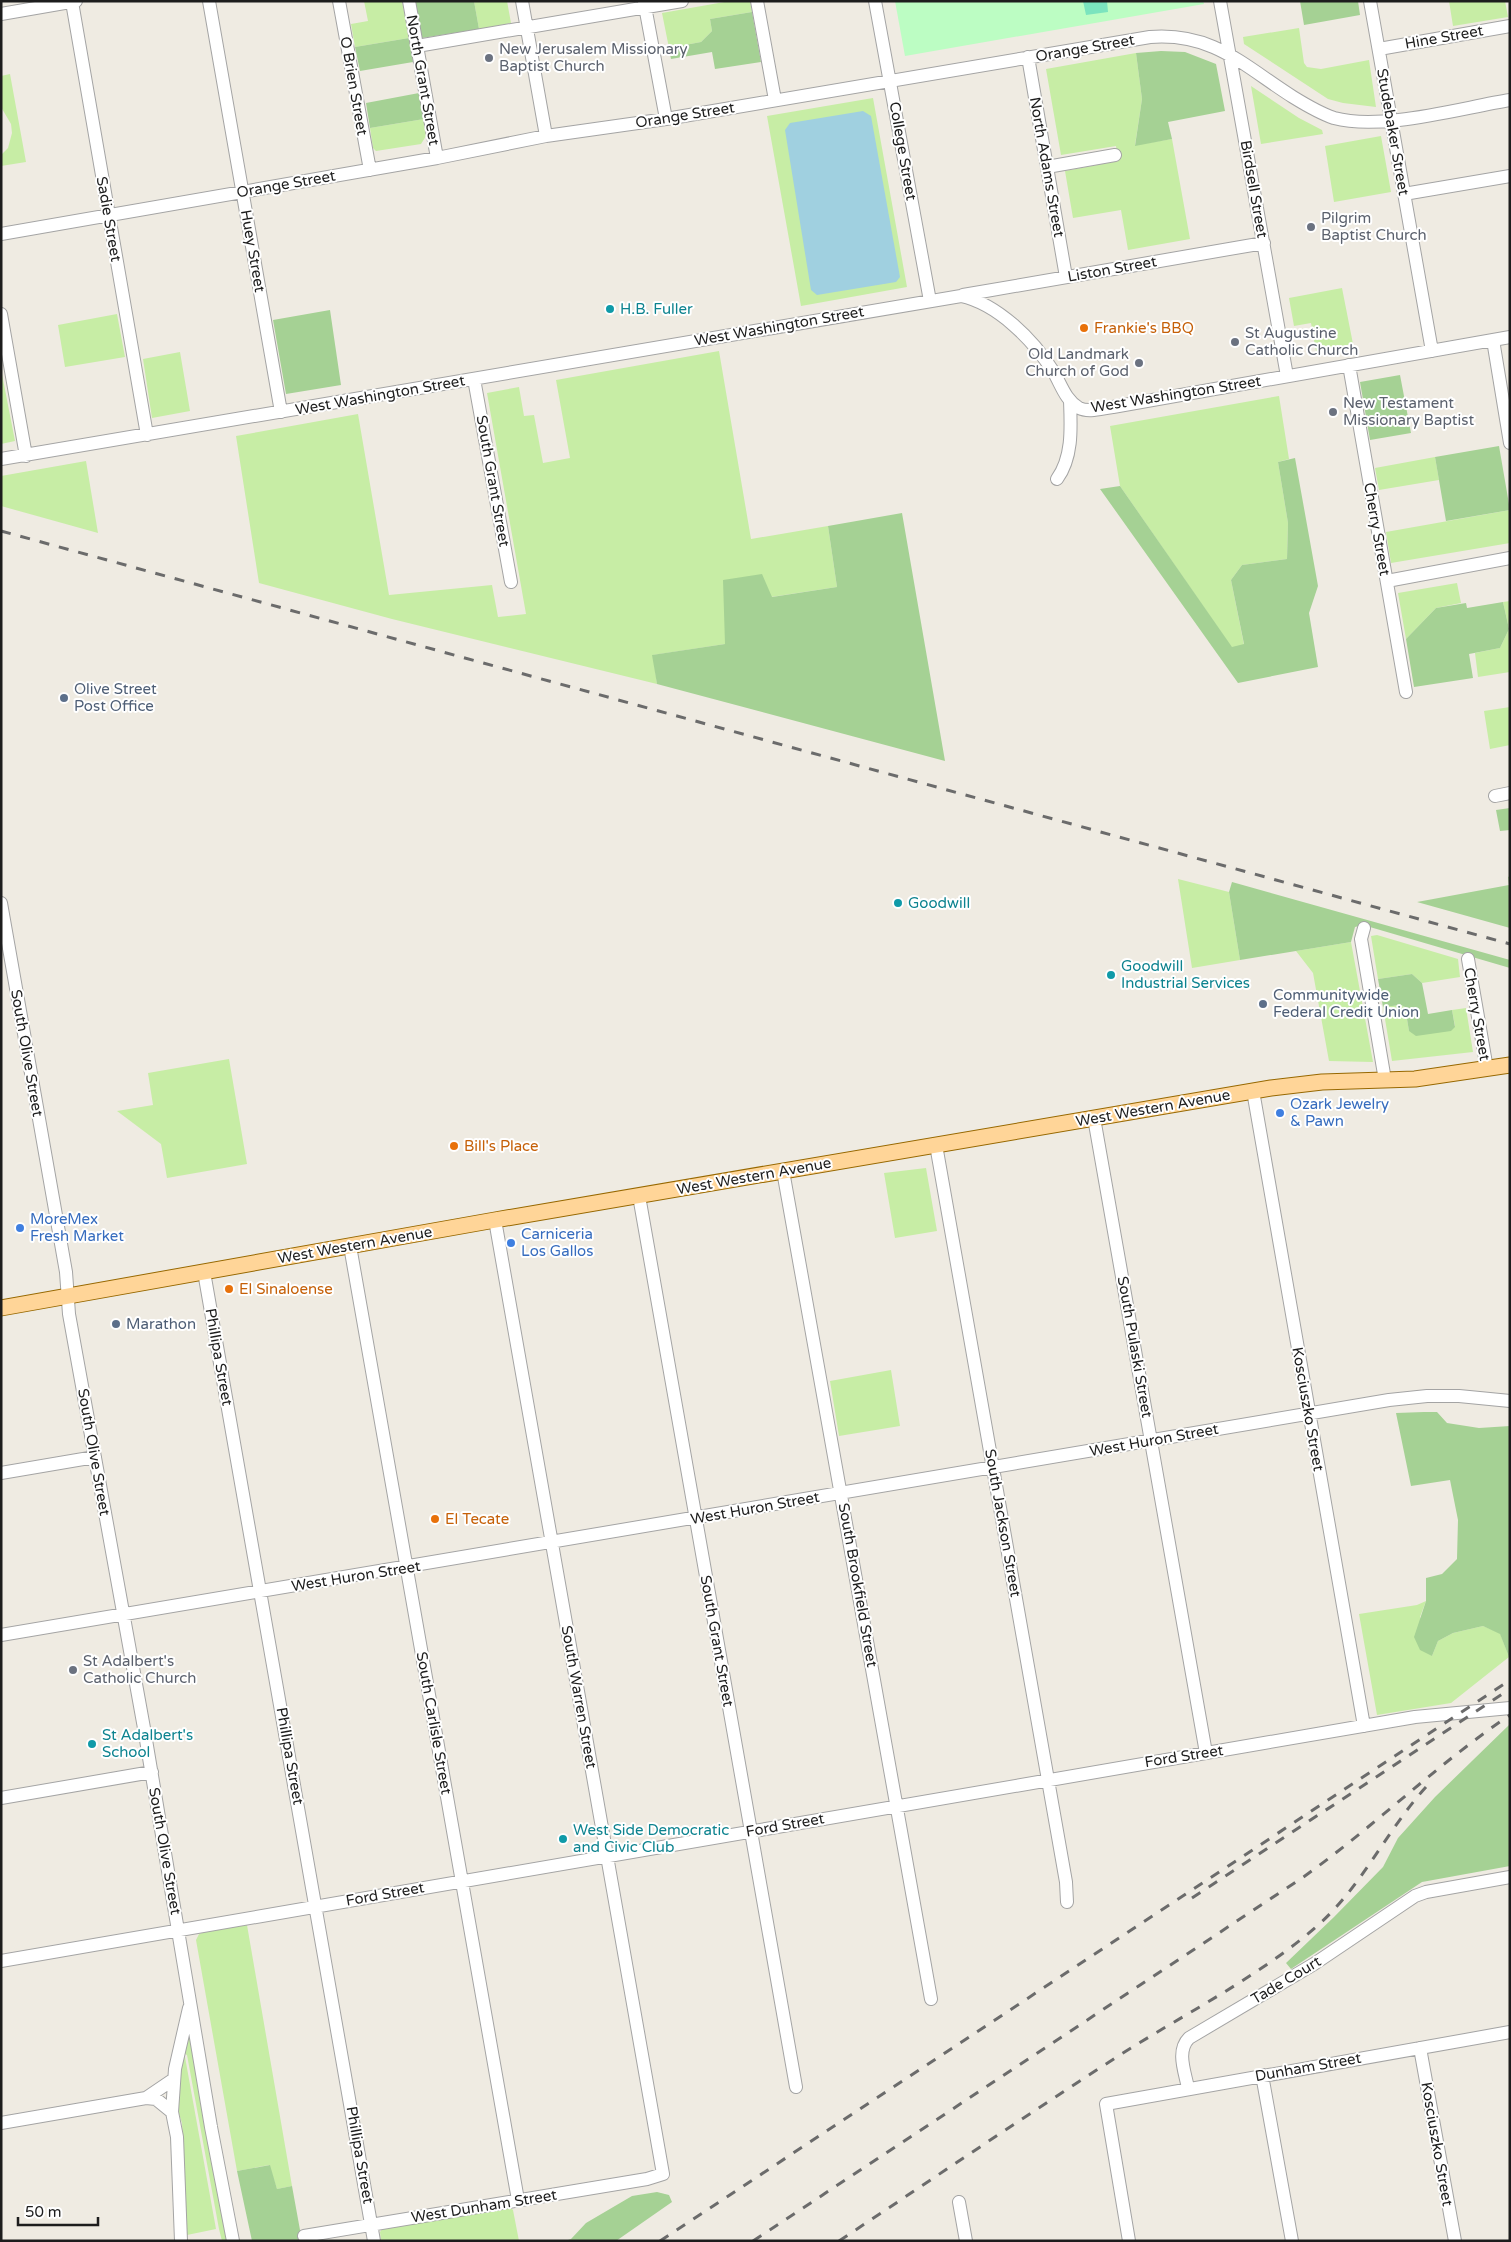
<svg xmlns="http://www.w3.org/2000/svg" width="1511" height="2242" viewBox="0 0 1511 2242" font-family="'Varela Round',sans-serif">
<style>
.grass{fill:#c7eda5}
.forest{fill:#a5d194}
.park{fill:#bcfdc3}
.pitch{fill:#7be4be}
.water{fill:#a0d0e0}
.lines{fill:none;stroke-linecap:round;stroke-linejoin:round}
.minor-casing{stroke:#a4a4a4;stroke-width:14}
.major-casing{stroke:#976800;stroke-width:17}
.minor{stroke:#fff;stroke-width:12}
.major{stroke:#ffd598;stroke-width:15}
.rail{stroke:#6b6b6b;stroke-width:3;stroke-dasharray:10 10;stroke-linecap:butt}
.worship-dot{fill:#6b7280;stroke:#fff;stroke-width:2}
.culture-dot{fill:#0f9aa8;stroke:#fff;stroke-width:2}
.food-dot{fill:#e8710a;stroke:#fff;stroke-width:2}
.service-dot{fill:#5c6f8a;stroke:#fff;stroke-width:2}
.shop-dot{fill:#3f7fe0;stroke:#fff;stroke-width:2}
.labels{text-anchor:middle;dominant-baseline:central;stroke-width:4;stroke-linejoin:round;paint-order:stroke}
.street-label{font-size:15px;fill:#1d1d1d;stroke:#fff}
.worship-label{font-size:15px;fill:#5b616d;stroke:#fff;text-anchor:start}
.culture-label{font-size:15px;fill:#0d838f;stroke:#fff;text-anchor:start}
.food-label{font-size:15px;fill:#c56008;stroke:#fff;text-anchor:start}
.service-label{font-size:15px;fill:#4e5e75;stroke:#fff;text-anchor:start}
.shop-label{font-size:15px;fill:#366cbe;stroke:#fff;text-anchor:start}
</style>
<rect width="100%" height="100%" fill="#efebe2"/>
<path class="grass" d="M364,1h38l7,37 -54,9 -4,-23 17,-3z
M474,1h33l4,22 -32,6z
M730,1h20l2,11 -42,7 2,12 -11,11 -32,6 -7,-35z
M1449,1h56l3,16 -55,9z
M1299,28l5,35 3,4 14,2 48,-9 7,47 -33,-4 -15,-4 -84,-55 -1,-7z
M1136,53l6,46 -7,46 37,-6 18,100 -62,11 -7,-40 -48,8 -8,-47 53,-10 -2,-15 -55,9 -15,-86z
M10,74l16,88 -25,4v-11l7,-7 4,-15 -1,-9 -10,-17v-31z
M1251,86l48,32 23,12 1,4 -62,10z
M873,98l34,189 -106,19 -34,-190z
M424,119l2,17 -5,8 -45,7 -3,-3 -3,-20z
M1381,136l10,56 -57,10 -9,-56z
M1342,288l11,56 -37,7 -5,-28 -17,3 -5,-28z
M117,314l8,43 -60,10 -7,-42z
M719,351l32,188 77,-13 9,61 -66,10 -46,47 -72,11 4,29 -265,-65 -133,-36 -23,-147 122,-22 31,181 103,-10 6,32 28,-3 -39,-221 32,-6 5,29 10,-1 9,48 27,-5 -14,-78z
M180,352l10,59 -38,7 -9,-59z
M1,369l14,72 -14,3z
M1279,396l10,63 -11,3 10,61 -1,36 -45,6 -11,15 13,65 -12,3 -112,-162 -10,-60z
M1435,457l4,23 -60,10 -4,-22z
M86,461l12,72 -97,-27v-30z
M1510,510v33l-119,20 -5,-31z
M1457,583l4,20 -25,5 -30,31 -8,-46z
M1510,601v71l-32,5 -3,-24 25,-5 9,-19 -6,-27z
M1510,707v38l-20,4 -6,-38z
M1178,879l51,13 11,68 -48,8z
M1377,935l81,24 2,18 -38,6 -10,-9 -34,5 -7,-43z
M1351,942l22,120 -44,-1 -16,-88 -17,-22z
M1401,1005l4,2 4,24 46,-5 -3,-16 14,-2 7,44 -81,9 -9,-54z
M229,1059l18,105 -80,14 -6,-34 -44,-33 36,-6 -5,-32z
M926,1168l11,63 -42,7 -11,-65z
M891,1370l9,56 -61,10 -9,-55z
M1426,1601l-6,16 12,39 6,-15 15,-8 30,-7 17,7 9,24 -58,46 -74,12 -18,-101 58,-9z
M247,1925l45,261 -15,3 -8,-24 -32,6 -41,-231 3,-6 6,-2z
M189,2033l38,208h-5l-3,-12 -32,-174 -4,-2z
M182,2056l3,1 31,172 -29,6 -5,-112 -5,-15z
M510,2207l3,3 6,31h-138l-1,-9 2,-3z"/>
<path class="forest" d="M415,1h59l5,28 -57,9z
M1300,1h58l2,14 -56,10z
M752,12l9,50 -46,7 -3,-17 -41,7 -2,-11 32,-6 11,-11 -2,-12z
M409,38l4,24 -53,9 -5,-24z
M1161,51l24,1 31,12 9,47 -57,11 4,17 -37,7 7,-47 -6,-46z
M419,93l5,26 -54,9 -4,-25z
M330,310l11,75 -55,9 -13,-74z
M1400,375l11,58 -41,7 -10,-58z
M1499,446l11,64 -64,11 -11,-64z
M1295,458l23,128 -9,27 9,54 -80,16 -138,-194 20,-3 112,161 12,-3 -13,-64 11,-15 45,-6 1,-36 -10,-61z
M902,513l43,248 -288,-77 -5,-29 73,-11 -2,-64 39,-6 10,23 65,-10 -9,-61z
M1503,602l6,27 -9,19 -31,6 4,24 -59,9 -8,-48 30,-31 30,-5 1,5z
M1510,808v22l-10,1 -4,-21z
M1510,876v52l-93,-26 92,-17 -1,-8z
M1232,882l278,78v8l-147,-43 -8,2 -4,15 -111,18 -11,-68z
M1412,974l10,9 6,31 24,-4 3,17 -4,4 -35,5 -7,-5 -4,-24 -4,-2 -18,2 -5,-28z
M1424,1412h13l10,11 32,5 31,-2 -1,231 -9,-23 -17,-8 -30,7 -15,8 -6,15 -12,-6 -6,-13 12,-36v-23l16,-4 15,-15 1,-39 -8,-40 -39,6 -15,-73z
M1509,1725l1,141 -88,16 -131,87 -5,-6 48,-46 49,-50 15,-29 37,-41z
M270,2165l7,24 15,-3 10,55h-50l-15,-70z
M657,2192l12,3 3,7 -56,39h-51l6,-2 15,-16 46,-27z"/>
<path class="park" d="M895,1h308l1,3 -299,52z"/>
<path class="pitch" d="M1083,1h24l1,11 -22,3z"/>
<path class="water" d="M863,111l8,5 29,161 -4,5 -79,13 -6,-5 -26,-160 5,-7z"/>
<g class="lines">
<g class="minor-casing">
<path id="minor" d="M209,1l72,411
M339,1l31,169
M409,1l28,157
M522,1l24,135
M644,1l22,118
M757,1l18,99
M875,1l55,300
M1220,1l67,375
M1370,1l62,350
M72,2l75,433
M1,14l75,-13
M417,46l265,-45
M1379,49l131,-23
M1028,57l38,220
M1047,167l68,-12
M1404,194l106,-18
M1,234l436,-76 109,-22 120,-17 484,-82c63,-5 94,29 143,60 13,8 26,16 41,21 48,13 126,-10 176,-18
M963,295l301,-52
M1,314l25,142
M1493,340l17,103
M1349,365l57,327
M474,379l37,203
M1,459l960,-163c37,8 72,44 92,75 8,13 12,29 26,37 10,5 24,0 34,-1l397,-70
M1057,479c16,-22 14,-52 13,-78
M1387,581l123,-23
M1495,796l15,-3
M1,903l65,369 3,42 75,414 67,399 22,114
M1364,928l-3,11 24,141
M1468,959l19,110
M1253,1091l111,635
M1094,1118l112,635
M936,1145l130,737 1,20
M783,1171l148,828
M639,1196l157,891
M350,1246l168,954
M204,1272l170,969
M1,1473l94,-16
M1,1635l1388,-235 38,-4h32l51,5
M1,1798l151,-26
M1,1961l1414,-244 95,-9
M1420,2048l35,193
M1262,2075l30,166
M1188,2088c-3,-16 -12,-37 1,-50l125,-74 101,-68 11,-4 84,-15
M146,2098l28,-19
M1,2123l145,-25 10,1 16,13
M959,2202l7,39
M304,2236l343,-57 16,-5 -168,-954
M181,2241l-4,-104 -5,-25 3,-43 14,-61
M1129,2241l-23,-137 404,-72"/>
</g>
<g class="major-casing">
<path id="major" d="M1,1308l494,-88 776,-132 51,-6 93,-3 95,-14"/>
</g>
<use href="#minor" class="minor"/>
<use href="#major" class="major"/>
<path class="rail" d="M1,531l1509,413
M1192,1898l318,-209
M660,2241l850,-561
M753,2241l549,-363c72,-51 135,-114 208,-163
M839,2241c95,-63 189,-127 284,-188 65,-41 135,-76 193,-126 46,-40 70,-96 110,-140"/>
</g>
<g class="worship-dot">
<circle cx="489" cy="58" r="5"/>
<circle cx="1311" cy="227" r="5"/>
<circle cx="1235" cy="342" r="5"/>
<circle cx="1139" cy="363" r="5"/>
<circle cx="1333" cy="412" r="5"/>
<circle cx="73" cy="1670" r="5"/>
</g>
<g class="culture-dot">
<circle cx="610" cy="309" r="5"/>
<circle cx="898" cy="903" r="5"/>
<circle cx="1111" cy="975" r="5"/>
<circle cx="92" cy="1744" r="5"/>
<circle cx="563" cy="1839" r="5"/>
</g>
<g class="food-dot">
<circle cx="1084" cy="328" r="5"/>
<circle cx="454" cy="1146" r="5"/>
<circle cx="229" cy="1289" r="5"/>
<circle cx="435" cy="1519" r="5"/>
</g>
<g class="service-dot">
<circle cx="64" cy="698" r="5"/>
<circle cx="1263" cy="1004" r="5"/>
<circle cx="116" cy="1324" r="5"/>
</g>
<g class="shop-dot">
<circle cx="1280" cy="1113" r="5"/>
<circle cx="20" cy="1228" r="5"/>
<circle cx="511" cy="1243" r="5"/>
</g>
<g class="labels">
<g class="street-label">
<text transform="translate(1444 37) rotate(-10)">Hine Street</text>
<text transform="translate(1085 48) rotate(-10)">Orange Street</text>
<text transform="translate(423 80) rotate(80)">North Grant Street</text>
<text transform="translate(354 86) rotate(80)">O Brien Street</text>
<text transform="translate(685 115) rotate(-9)">Orange Street</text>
<text transform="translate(1393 132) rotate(80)">Studebaker Street</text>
<text transform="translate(903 151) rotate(80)">College Street</text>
<text transform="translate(1047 167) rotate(80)">North Adams Street</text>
<text transform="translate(286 184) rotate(-10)">Orange Street</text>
<text transform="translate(1254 189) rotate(80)">Birdsell Street</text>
<text transform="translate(109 219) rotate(80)">Sadie Street</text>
<text transform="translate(253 251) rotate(80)">Huey Street</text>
<text transform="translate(1112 269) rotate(-10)">Liston Street</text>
<text transform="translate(779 326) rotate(-10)">West Washington Street</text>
<text transform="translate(1176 394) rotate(-9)">West Washington Street</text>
<text transform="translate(380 395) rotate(-10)">West Washington Street</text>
<text transform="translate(493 481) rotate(80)">South Grant Street</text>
<text transform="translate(1377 529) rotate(80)">Cherry Street</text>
<text transform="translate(1477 1014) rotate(80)">Cherry Street</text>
<text transform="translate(27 1053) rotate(80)">South Olive Street</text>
<text transform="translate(1153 1108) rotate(-10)">West Western Avenue</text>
<text transform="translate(754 1176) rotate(-10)">West Western Avenue</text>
<text transform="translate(355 1245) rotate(-10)">West Western Avenue</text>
<text transform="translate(1135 1347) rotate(80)">South Pulaski Street</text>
<text transform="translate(219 1357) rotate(80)">Phillipa Street</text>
<text transform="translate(1308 1409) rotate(80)">Kosciuszko Street</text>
<text transform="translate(1154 1440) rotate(-10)">West Huron Street</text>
<text transform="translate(94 1452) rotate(80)">South Olive Street</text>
<text transform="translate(755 1508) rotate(-10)">West Huron Street</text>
<text transform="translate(1003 1523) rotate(80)">South Jackson Street</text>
<text transform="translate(356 1576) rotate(-9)">West Huron Street</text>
<text transform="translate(858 1585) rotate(80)">South Brookfield Street</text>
<text transform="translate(717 1641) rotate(80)">South Grant Street</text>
<text transform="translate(579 1697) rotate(80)">South Warren Street</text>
<text transform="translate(434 1723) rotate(80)">South Carlisle Street</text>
<text transform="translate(290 1756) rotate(80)">Phillipa Street</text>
<text transform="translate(1184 1756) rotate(-9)">Ford Street</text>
<text transform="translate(785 1825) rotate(-10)">Ford Street</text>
<text transform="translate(165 1851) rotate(80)">South Olive Street</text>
<text transform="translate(385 1894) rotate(-10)">Ford Street</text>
<text transform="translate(1286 1980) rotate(-31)">Tade Court</text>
<text transform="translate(1308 2067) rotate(-10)">Dunham Street</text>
<text transform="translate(1437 2144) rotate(80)">Kosciuszko Street</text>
<text transform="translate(360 2155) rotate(80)">Phillipa Street</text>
<text transform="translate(484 2206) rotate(-9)">West Dunham Street</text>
</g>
<g class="worship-label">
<text x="499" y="49">New Jerusalem Missionary<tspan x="499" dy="17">Baptist Church</tspan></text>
<text x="1321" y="218">Pilgrim<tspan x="1321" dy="17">Baptist Church</tspan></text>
<text x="1245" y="333">St Augustine<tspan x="1245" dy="17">Catholic Church</tspan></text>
<text x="1129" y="354" text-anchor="end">Old Landmark<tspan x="1129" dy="17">Church of God</tspan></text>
<text x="1343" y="403">New Testament<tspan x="1343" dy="17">Missionary Baptist</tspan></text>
<text x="83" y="1661">St Adalbert's<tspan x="83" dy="17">Catholic Church</tspan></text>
</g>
<g class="culture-label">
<text x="620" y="309">H.B. Fuller</text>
<text x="908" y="903">Goodwill</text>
<text x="1121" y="966">Goodwill<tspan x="1121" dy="17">Industrial Services</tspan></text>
<text x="102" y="1735">St Adalbert's<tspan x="102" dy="17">School</tspan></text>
<text x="573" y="1830">West Side Democratic<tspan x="573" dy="17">and Civic Club</tspan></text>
</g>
<g class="food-label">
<text x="1094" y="328">Frankie's BBQ</text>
<text x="464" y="1146">Bill's Place</text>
<text x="239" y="1289">El Sinaloense</text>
<text x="445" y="1519">El Tecate</text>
</g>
<g class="service-label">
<text x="74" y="689">Olive Street<tspan x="74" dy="17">Post Office</tspan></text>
<text x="1273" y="995">Communitywide<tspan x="1273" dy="17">Federal Credit Union</tspan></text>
<text x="126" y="1324">Marathon</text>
</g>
<g class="shop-label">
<text x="1290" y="1104">Ozark Jewelry<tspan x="1290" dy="17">&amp; Pawn</tspan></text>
<text x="30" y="1219">MoreMex<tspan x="30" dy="17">Fresh Market</tspan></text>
<text x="521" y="1234">Carniceria<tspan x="521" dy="17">Los Gallos</tspan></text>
</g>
</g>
<rect width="1511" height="2242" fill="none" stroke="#1d1d1d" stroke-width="5"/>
<path d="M18 2217v8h80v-8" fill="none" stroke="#1d1d1d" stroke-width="2.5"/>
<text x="25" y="2217" font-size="15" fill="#1d1d1d" stroke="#ffffff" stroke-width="4" paint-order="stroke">50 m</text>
</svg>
